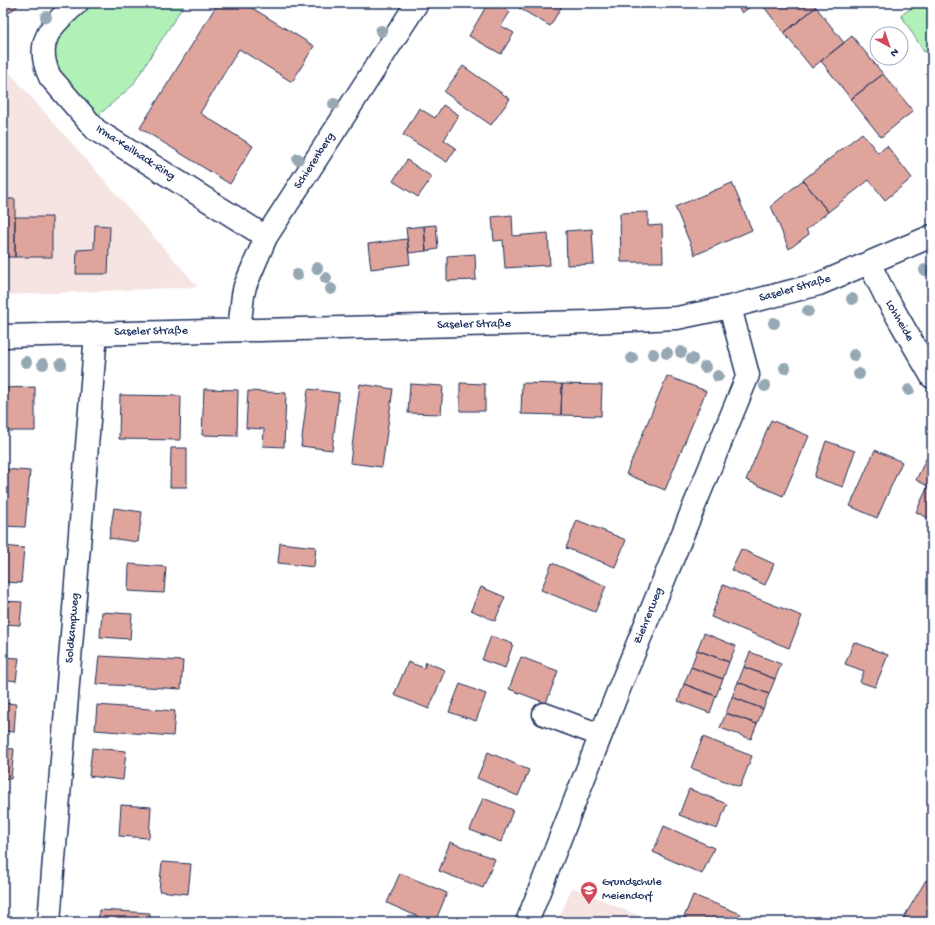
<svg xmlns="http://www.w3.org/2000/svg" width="935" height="925" viewBox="0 0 935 925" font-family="'Gochi Hand',sans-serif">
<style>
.built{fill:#f5e4e1}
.green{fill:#b1f1b8;stroke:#66908b}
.building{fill:#dfa59c;stroke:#1b2f5e}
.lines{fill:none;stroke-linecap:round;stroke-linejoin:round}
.minor-casing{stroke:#1b2f5e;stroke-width:25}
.minor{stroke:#fff;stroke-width:22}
.tree{fill:#96a8b3}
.labels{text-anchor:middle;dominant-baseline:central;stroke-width:3;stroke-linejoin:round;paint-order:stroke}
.street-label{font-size:12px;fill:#1b2f5e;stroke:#fff}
.poi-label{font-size:12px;fill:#1b2f5e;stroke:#fff;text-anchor:start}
</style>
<rect width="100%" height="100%" fill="#fff"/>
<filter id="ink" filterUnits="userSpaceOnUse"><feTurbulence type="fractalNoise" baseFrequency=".025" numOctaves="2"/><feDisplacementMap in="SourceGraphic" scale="8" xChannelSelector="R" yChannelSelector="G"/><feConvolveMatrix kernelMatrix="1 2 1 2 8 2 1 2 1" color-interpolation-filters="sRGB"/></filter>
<g filter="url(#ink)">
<path class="built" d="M3,65l195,222 -195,8z
M572,887l81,35h-95z"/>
<path class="green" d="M88,3h97l-53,83 -38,33 -33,-42 -9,-24 11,-27z
M920,3h12v44l-8,5 -23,-37z"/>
<path class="building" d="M3,3h18l-16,13 -2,-2z
M218,3h26l70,43 -22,36 -53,-33 -39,64 53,33 -23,38 -90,-56z
M488,3h7l15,9 -9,14 13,7 -13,21 -32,-18z
M522,3h36l4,3 -12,20 -31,-18z
M735,3h20l-13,10z
M761,3h51l4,4 -32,26z
M816,7l28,36 -32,25 -28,-35z
M852,36l31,38 -32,25 -30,-38z
M463,66l47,33 -19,26 -47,-33z
M883,74l30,37 -32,26 -30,-38z
M443,105l16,10 -15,25 12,8 -9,14 -44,-27 16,-27 16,10z
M862,133l16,20 9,-7 25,32 -27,22 -16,-20 -41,32 -25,-32z
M407,160l25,17 -14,20 -25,-16z
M803,180l25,32 -22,18 3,4 -20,15 -18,-43z
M732,183l20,47 -57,25 -20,-48z
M3,199h12v58h-12z
M648,212v14l14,-1 1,37h-42l-1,-49z
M512,215l1,21 35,-3 2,32 -45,3 -2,-28 -9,1 -2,-24z
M15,217h37v40h-37z
M95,225l15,1 -2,48h-32l1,-24 17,-1z
M436,225l2,24 -12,2 -2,-25z
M424,226l2,25 -17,2 -3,-25z
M592,229l2,35 -27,1 -1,-34z
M407,239l3,25 -39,5 -3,-25z
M475,254l1,26 -29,1v-25z
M667,376l39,15 -41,99 -39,-16z
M460,383l25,1v27h-25z
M522,383l40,1 -1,31 -40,-1z
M360,384l33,5 -11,78 -32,-4z
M410,384l33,2 -2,28 -33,-1z
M562,384l40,1 -1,31 -40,-1z
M35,387v44h-32v-43z
M204,389l34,1 -1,46 -35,-1z
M308,389l31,4 -7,57 -31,-4z
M248,391l38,2 -2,54 -21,-1 1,-17 -18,-1z
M120,395l61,1 -1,44 -61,-1z
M771,420l38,16 -26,60 -37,-16z
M826,441l29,10 -12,36 -29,-10z
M171,448h16v39h-17z
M875,450l27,12 -25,56 -27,-12z
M927,457l5,2v61l-16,-8 12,-26 -12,-6z
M4,469l26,2 -5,56 -22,-1v-40z
M114,508l28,4 -4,30 -29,-4z
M577,520l49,20 -11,27 -49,-19z
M280,543l36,4 -2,20 -36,-4z
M3,546l21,2 -3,35 -18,-1z
M741,549l33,15 -9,21 -34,-15z
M552,563l54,23 -11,26 -54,-22z
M129,564l37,3 -2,26 -36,-2z
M723,585l79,31 -13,32 -78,-31z
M481,587l24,10 -10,24 -24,-11z
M3,601l19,1 -2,23 -17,-1z
M102,612l30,2 -2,25 -30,-2z
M704,633l32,13 -7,16 -32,-12z
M491,636l22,8 -8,24 -23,-8z
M854,642l34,13 -13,32 -15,-5 4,-11 -19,-7z
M697,650l32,12 -6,17 -32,-12z
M750,652l31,12 -6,15 -31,-12z
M99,656l84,5 -2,28 -85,-5z
M3,657l16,1 -3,23 -13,-2z
M521,657l37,14 -12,32 -37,-14z
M408,662l16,6 2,-6 19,8 -16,39 -35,-14z
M691,667l32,12 -7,17 -32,-12z
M744,667l31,12 -6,15 -31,-12z
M738,682l31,12 -6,15 -31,-12z
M460,684l26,10 -10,27 -27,-9z
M684,684l32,12 -6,17 -32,-12z
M732,697l31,12 -6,15 -31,-11z
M3,703l13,1 -2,28 -11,-1z
M97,705l78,6 -2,25 -78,-6z
M726,713l31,11 -6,15 -31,-11z
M703,737l49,19 -12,31 -49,-19z
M3,748l11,1 -3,30 -8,-1z
M92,748l34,3 -3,29 -34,-4z
M488,752l41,18 -11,26 -41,-18z
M689,789l38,15 -10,25 -38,-14z
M483,798l30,12 -12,32 -31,-12z
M121,805l30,2 -2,31 -30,-2z
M664,826l50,22 -12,26 -49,-22z
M450,842l45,17 -12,29 -44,-17z
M162,862l29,2 -3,30 -29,-3z
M400,873l47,20 -12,29h-5l-43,-19z
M926,880l6,4v38h-31z
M693,895l48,19 -3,8h-56z
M99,910l51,3v9h-52z"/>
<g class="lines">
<g class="minor-casing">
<path id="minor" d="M77,3c-25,22 -44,38 -27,74l46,53 170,107
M869,263l16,32 47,82
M239,330l4,-35 2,-9 21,-49 151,-234
M3,336l587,-14 87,-4 53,-11 89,-23 113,-48
M544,714l56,21
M49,922l47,-589
M527,922l92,-233 129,-314 -18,-68"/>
</g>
<use href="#minor" class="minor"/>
</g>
<g class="tree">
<circle cx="46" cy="17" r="6"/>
<circle cx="381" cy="31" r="6"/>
<circle cx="334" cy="104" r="6"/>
<circle cx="298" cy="159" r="6"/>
<circle cx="317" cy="268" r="6"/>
<circle cx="925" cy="270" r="6"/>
<circle cx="297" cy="275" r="6"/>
<circle cx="326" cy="278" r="6"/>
<circle cx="331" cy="289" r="6"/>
<circle cx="852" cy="299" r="6"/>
<circle cx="808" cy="311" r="6"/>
<circle cx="774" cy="323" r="6"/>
<circle cx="681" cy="352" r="6"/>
<circle cx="667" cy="353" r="6"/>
<circle cx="653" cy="354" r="6"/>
<circle cx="854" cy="355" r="6"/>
<circle cx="632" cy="358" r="6"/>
<circle cx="692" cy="359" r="6"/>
<circle cx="26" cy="362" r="6"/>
<circle cx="43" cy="364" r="6"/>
<circle cx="61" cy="364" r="6"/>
<circle cx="705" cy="367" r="6"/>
<circle cx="785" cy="368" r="6"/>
<circle cx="859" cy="374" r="6"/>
<circle cx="718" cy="376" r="6"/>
<circle cx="765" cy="386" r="6"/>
<circle cx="909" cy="390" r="6"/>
</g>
</g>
<defs>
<g id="school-pin" transform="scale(0.9)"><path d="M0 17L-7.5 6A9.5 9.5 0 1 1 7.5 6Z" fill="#d1495b" stroke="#fff"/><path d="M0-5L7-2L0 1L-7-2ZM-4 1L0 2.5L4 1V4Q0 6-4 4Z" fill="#fff"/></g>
</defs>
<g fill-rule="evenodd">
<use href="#school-pin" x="589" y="890"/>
</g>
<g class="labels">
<g class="street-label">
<text transform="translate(135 153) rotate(33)">Irma-Keilhack-Ring</text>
<text transform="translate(315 161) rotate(-57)">Schierenberg</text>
<text transform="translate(795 289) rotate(-16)">Saseler Straße</text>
<text transform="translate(899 321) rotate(60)">Lohheide</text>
<text transform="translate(474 325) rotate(-1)">Saseler Straße</text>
<text transform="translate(151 332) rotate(-1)">Saseler Straße</text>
<text transform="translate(649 616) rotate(-68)">Ziehrerweg</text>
<text transform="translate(73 628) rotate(-85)">Soldkampweg</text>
</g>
<g class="poi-label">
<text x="602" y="883">Grundschule<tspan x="602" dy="14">Meiendorf</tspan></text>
</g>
</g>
<rect width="935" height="925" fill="none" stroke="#fff" stroke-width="16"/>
<rect x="8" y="8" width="919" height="909" fill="none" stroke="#1b2f5e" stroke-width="1.5" filter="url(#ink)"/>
<g transform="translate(889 46) rotate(140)"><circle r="19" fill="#ffffff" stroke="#a4acbf"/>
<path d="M0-3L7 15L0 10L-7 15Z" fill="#d1495b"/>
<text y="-6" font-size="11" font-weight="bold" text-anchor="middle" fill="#1b2f5e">N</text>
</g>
</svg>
